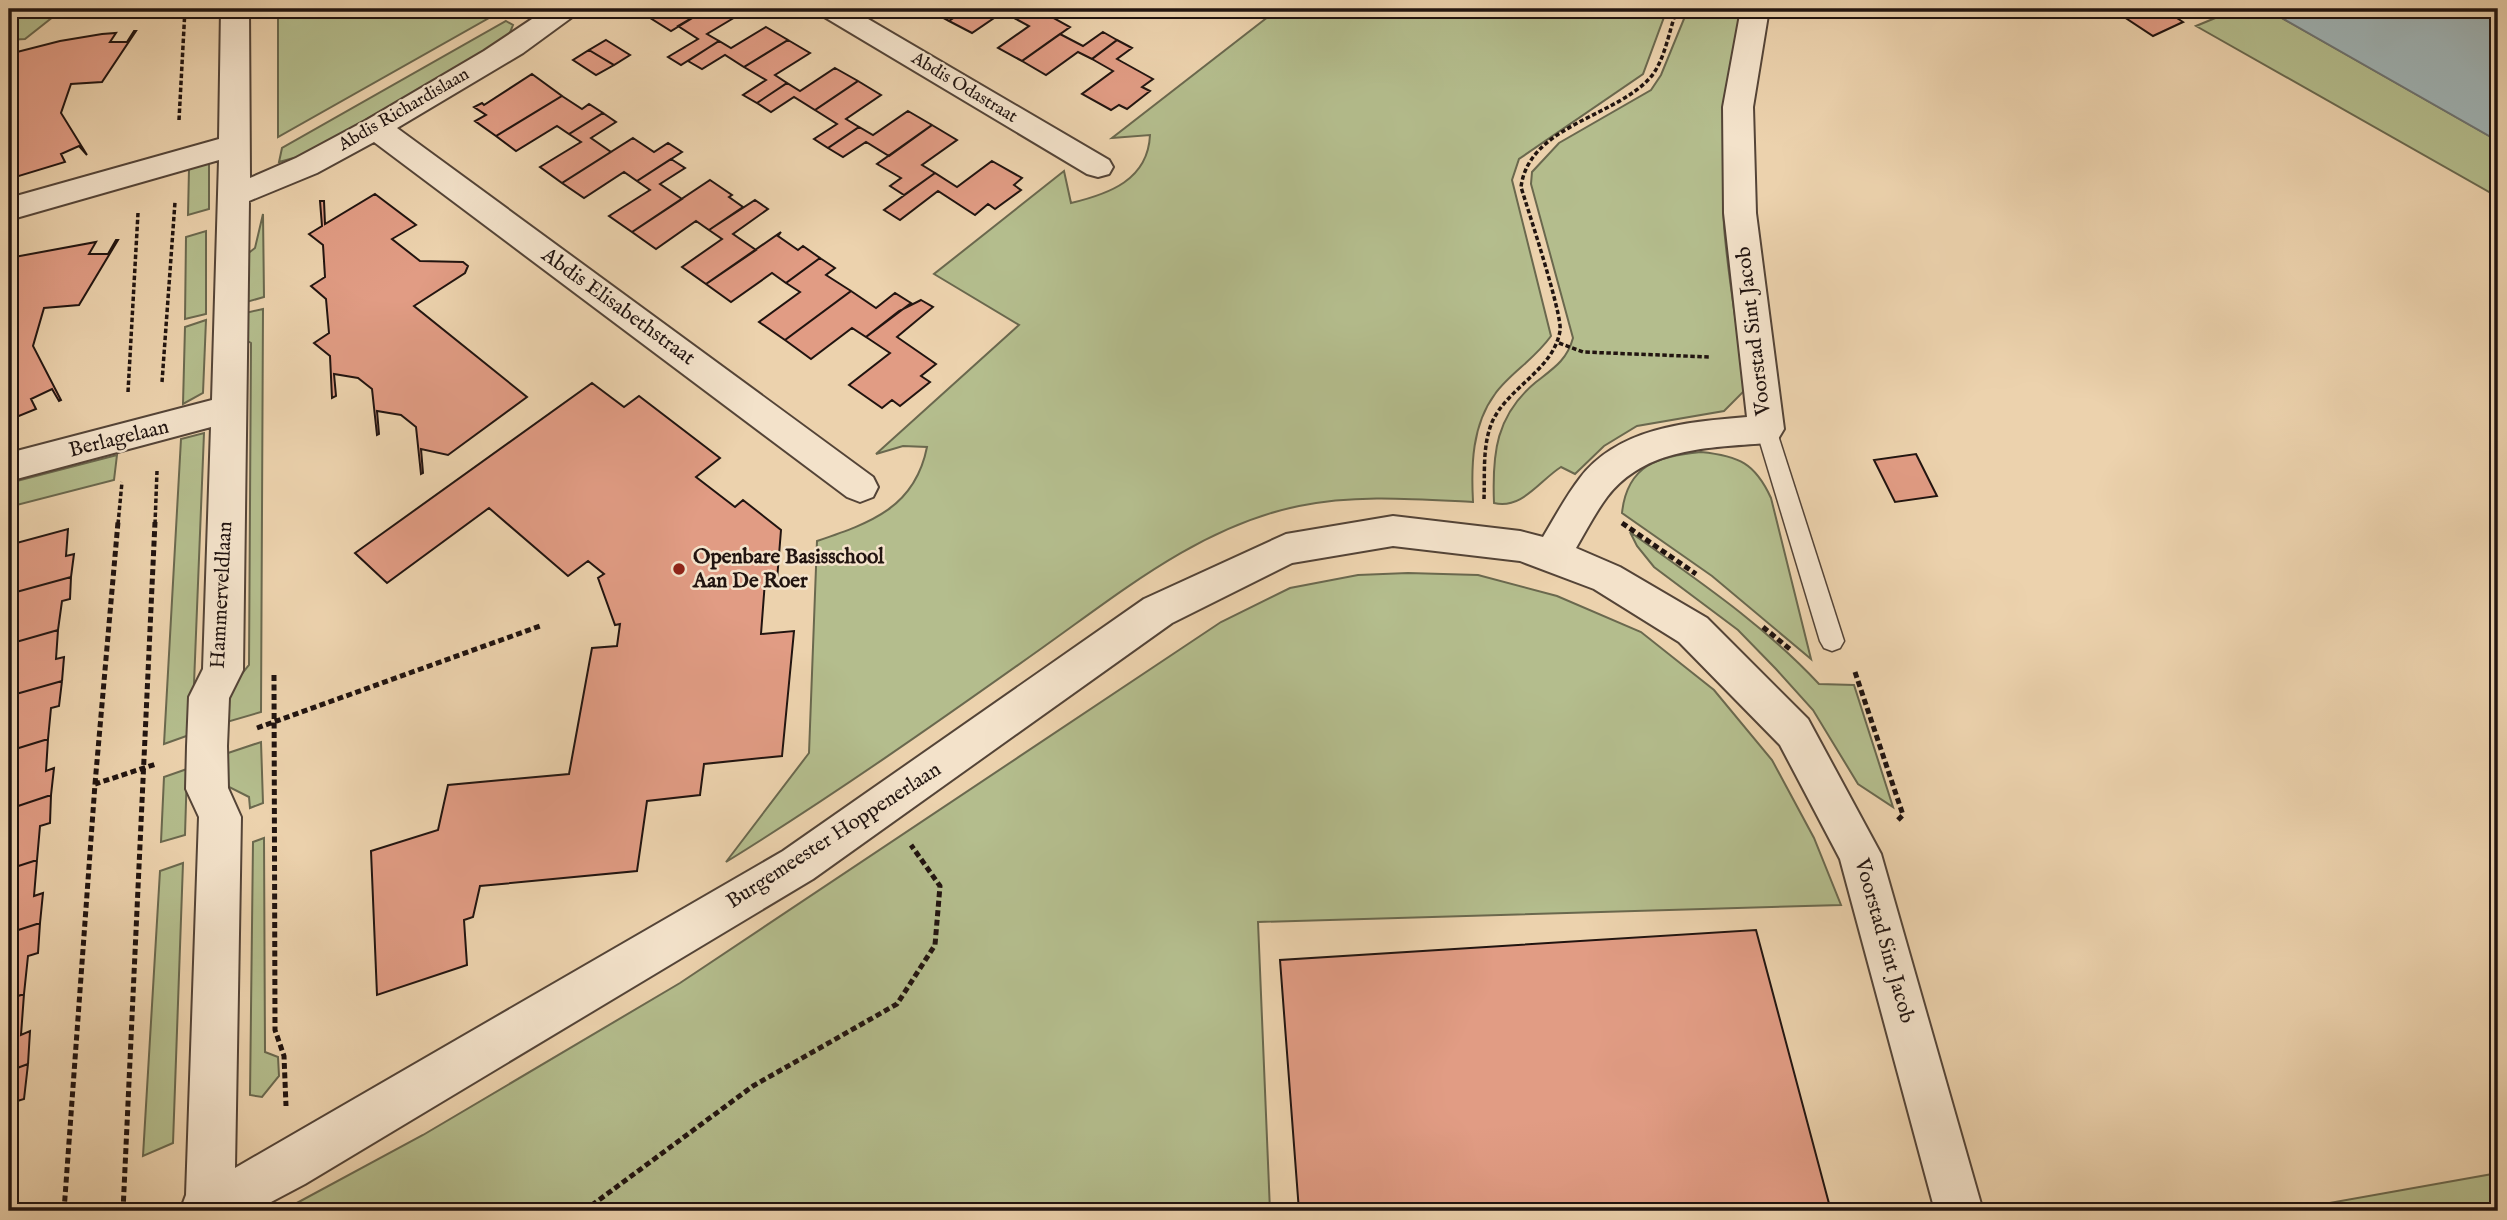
<svg xmlns="http://www.w3.org/2000/svg" width="2507" height="1220" viewBox="0 0 2507 1220" font-family="'IM FELL English',serif">
<style>
.green{fill:#b4bd8d;stroke:#6a684e;stroke-width:2}
.water{fill:#9fb4b6;stroke:#6d7474;stroke-width:2}
.building{fill:#e19c84;stroke:#211410;stroke-width:2}
.lines{fill:none;stroke-linecap:round;stroke-linejoin:round}
.service-casing{stroke:#544437;stroke-width:3}
.minor-casing{stroke:#544437;stroke-width:4}
.path-far1{stroke:#211410;stroke-width:3.5;stroke-dasharray:4.5 2.5;stroke-linecap:butt}
.path{stroke:#211410;stroke-width:5;stroke-dasharray:6 3.5;stroke-linecap:butt}
.service{fill:#f3e2ca;fill-rule:evenodd}
.minor{fill:#f3e2ca;fill-rule:evenodd}
.poi-dot{fill:#8f2418;stroke:#f3e2ca;stroke-width:2.5}
.labels{text-anchor:middle;dominant-baseline:central;stroke-width:5;stroke-linejoin:round;paint-order:stroke}
.far-street-label{font-size:18px;fill:#211410;stroke:#f3e2ca}
.street-label{font-size:21px;fill:#211410;stroke:#f3e2ca}
.poi-label{font-size:21px;font-weight:bold;fill:#211410;stroke:#f3e2ca;text-anchor:start}
</style>
<rect width="100%" height="100%" fill="#ecd2ad"/>
<filter id="stains"><feTurbulence type="fractalNoise" baseFrequency=".00286" numOctaves="4"/><feColorMatrix values="0 0 0 0 .2 0 0 0 0 .09 0 0 0 0 .02 0 0 0 .5 -.17"/></filter>
<radialGradient id="worn" r=".72"><stop offset=".6" stop-color="#630" stop-opacity="0"/><stop offset="1" stop-color="#630" stop-opacity=".3"/></radialGradient>
<path class="green" d="M9,9h54l-38,30 -16,1z
M278,9h223l2,1 -225,127z
M1278,9h389l-24,65 -124,85 -7,21 39,156c-17,24 -42,38 -56,58 -23,31 -24,71 -22,108 -58,-3 -117,-8 -174,4 -98,20 -178,86 -257,142 -104,74 -208,147 -316,214l83,-109 8,-212c53,-18 98,-33 110,-94l-24,-1 -27,8 143,-129 -85,-51 130,-103 7,32c38,-9 77,-23 79,-68l-38,3z
M1688,9h57c-11,71 -26,145 -21,217 4,54 15,109 21,164l-21,21 -87,15 -33,20 -29,28 -14,-7c-21,13 -39,43 -67,36 -2,-50 2,-88 42,-121 18,-14 31,-22 37,-44l-42,-154 1,-12 27,-29 92,-53 10,-15z
M2237,9h29l232,132v56l-302,-171z
M506,21l7,4 -6,15 -206,116 -22,6 3,-14z
M209,162v47l-21,6 1,-46z
M263,214l1,83 -21,6 3,-48 9,-7z
M206,231v83l-21,5 1,-82z
M263,309l-2,403 -34,10 1,-31 21,-26 2,-322 -10,-6v-23z
M206,320l-3,73 -20,11 2,-77z
M204,433l-12,301 -28,10 17,-305z
M1701,452c38,4 54,11 70,46l40,161 -99,-83 -90,-63c5,-48 36,-57 79,-61z
M117,455l-3,25 -105,27v-24z
M1630,532c67,48 133,92 189,152l35,1 39,122 -35,-23 -45,-74 -37,-41 -38,-39 -84,-63 -17,-21z
M1408,573l70,2 79,21 84,36 73,58 58,70 42,78 27,67 -583,17 12,289h-988l141,-76 257,-152 541,-361 69,-34 68,-13z
M261,742l2,61 -13,5 -1,-11 -24,-12v-31z
M187,769l-2,66 -24,7 3,-65z
M264,838l1,214 13,5 1,19 -17,21 -12,-2 3,-253z
M183,863l-10,280 -30,13 17,-285z
M2498,1173v38h-213z"/>
<path class="water" d="M2266,9h232v132l-202,-115z"/>
<path class="building" d="M642,9h65l-36,22 -32,-20z
M707,9h29l6,4 -35,21 12,7 -38,24 -13,-8 30,-18 -20,-13z
M927,9h39l-17,12z
M966,9h66l-16,10 -13,-7 -31,21 -23,-12z
M1032,9h25l-9,6 22,12 -48,34 -24,-13 31,-22 -13,-7z
M2112,9h51l20,13 -30,14z
M766,27l22,13 -44,27 -19,-12 -23,14 -14,-8 31,-20 12,7z
M134,31h2l-34,51 -31,2 -10,29 26,42 -8,-9 -18,8 4,8 -56,17v-125l51,-13 42,-7 14,-1 -6,9h17z
M1103,32l14,8 -25,19 -14,-7 -32,23 -24,-14 38,-27 23,12z
M606,40l24,15 -16,10 -25,-15z
M788,40l22,13 -35,22 12,8 -30,20 -14,-8 23,-15 -22,-13z
M1117,40l15,8 -15,11 36,20 -11,8 8,4 -23,18 -8,-4 -8,5 -29,-16 31,-23 -21,-12z
M589,50l25,15 -18,10 -23,-15z
M835,68l23,13 -43,29 -21,-13 -23,15 -14,-9 30,-20 13,8z
M532,74l30,22 -66,40 -21,-15 11,-6 -12,-8 8,-4 2,2z
M858,81l23,14 -35,24 13,8 -31,21 -14,-9 23,-15 -22,-14z
M562,96l20,13 7,-5 14,9 -34,21 -12,-8 -41,25 -20,-15z
M908,111l24,14 -43,31 -23,-14 -23,15 -15,-9 31,-21 14,8z
M603,113l13,9 -25,16 20,14 -49,31 -22,-16 41,-25 -12,-8z
M932,125l25,15 -35,25 13,8 -31,22 -14,-9 11,-8 -24,-14z
M633,138l21,14 14,-9 14,9 -45,29 -13,-9 -40,26 -22,-15z
M671,159l14,9 -25,16 22,15 -50,33 -23,-16 41,-26 -13,-9z
M992,161l30,17 -8,7 7,5 -26,19 -7,-5 -13,11 -37,-24 -38,29 -16,-10 51,-37 22,14z
M710,180l22,15 -3,2 14,10 -34,23 -13,-9 -40,28 -24,-17z
M375,194l41,31 -24,14 28,22 43,1 5,4 -3,7 -51,33 113,91 -79,58 -27,-6 2,24 -2,1 -5,-47 -15,-12 -24,-4 2,23 -2,1 -5,-46 -14,-11 -24,-4 2,22 -4,2 -2,-42 -16,-13 15,-10 -3,-34 -15,-13 14,-9 -2,-32 -14,-11 13,-8 -2,-25h4l1,23z
M755,200l13,9 -35,25 23,16 -50,34 -24,-17 40,-28 -13,-9z
M781,232l-3,4 20,14 5,-4 17,12 -34,25 -14,-10 -41,29 -25,-18z
M116,240h2l-39,65 -35,3 -11,38 28,54 -2,1 -7,-12 -21,10 5,10 -27,11v-162l87,-16 -7,12h19z
M820,258l15,10 -9,7 25,16 -66,49 -26,-18 41,-30 -14,-9z
M851,291l25,17 19,-15 16,10 -45,34 -14,-9 -41,31 -26,-19z
M921,300l12,7 -36,30 39,27 -15,12 9,6 -30,24 -8,-6 -10,8 -33,-23 41,-32 -24,-16 33,-26z
M592,383l32,24 15,-11 81,62 -24,19 39,30 8,-7 38,30 -4,50 -12,1 -4,53 33,-3 -12,125 -78,8 -4,31 -53,6 -10,70 -157,15 -7,31 -9,3 3,45 -90,30 -6,-144 67,-21 10,-45 121,-11 23,-126 25,-2 3,-22 -5,1 -17,-47 6,-4 -16,-13 -20,15 -79,-68 -102,75 -32,-30z
M1916,454l21,42 -42,6 -21,-42z
M68,529l-2,27 8,-2 -3,23 -62,17v-49z
M71,577l-1,22 -8,2 -4,29 -49,14v-50z
M58,630l-2,29 8,-2 -2,24 -53,15v-52z
M62,681l-3,25 -8,2 -3,31 -39,12v-55z
M48,739l-2,32 8,-3 -3,27 -42,14v-58z
M51,795l-1,28 -10,3 -3,34 -28,9v-60z
M37,860l-3,36 9,-3 -3,30 -31,10v-64z
M40,923l-2,30 -10,3 -4,38 -15,5v-66z
M1756,930l75,281h-532l-19,-251z
M24,994l-3,41 9,-4 -2,33 -19,7v-72z
M28,1064l-4,35 -10,3 -5,45v-76z"/>
<g class="lines">
<g class="service-casing">
<path id="service" d="M1766,421l7,2 3,6 68,212 -4,7 -8,3 -8,-3 -4,-7 -64,-212 3,-6z"/>
</g>
<g class="minor-casing">
<path id="minor" d="M221,9h28l1,169 46,-20 69,-37 119,-70 63,-42h32l-4,6 -52,38 -126,75 476,349 5,10 -5,10 -13,5 -13,-5 -473,-355 -57,31 -68,28 -6,469 -14,28 -2,48 1,42 13,29 -6,351 548,-317 361,-252 142,-65 107,-18 127,15 23,6c12,-20 23,-41 37,-59 39,-51 109,-56 167,-61l-23,-204 -1,-106 18,-98h28l-16,98 3,106 28,216 -6,10 -12,4c-58,5 -120,4 -159,54 -12,16 -21,34 -31,51l44,19 87,51 101,101 73,135 102,357h-48l-95,-352 -60,-114 -101,-103 -85,-53 -74,-28 -127,-15 -101,17 -120,60 -359,256 -508,305 -51,27h-74l6,-16 13,-378 -13,-28 1,-43 2,-49 14,-28 8,-242 -202,54v-28l203,-53 7,-240 -210,60v-22l210,-59z
M817,9h34l258,151 4,7 -4,7 -11,3 -11,-3 -266,-159z"/>
</g>
<path class="path-far1" d="M179,120l6,-111
M1559,343l24,9 127,5
M162,382l13,-180
M128,392l10,-179
M1484,499c1,-26 -2,-55 9,-79 17,-34 60,-50 67,-89 3,-15 -32,-121 -39,-144 8,-61 91,-69 128,-108 16,-17 20,-49 28,-70
M118,524l4,-42
M155,524l2,-53"/>
<path class="path" d="M1622,523l74,51
M1763,627l28,23
M1855,672l48,143 -6,6
M274,675l1,355 9,26 2,50
M257,728l283,-102
M95,784l23,-262
M64,1211l31,-427 61,-20
M123,1211l32,-689
M584,1211l169,-125 144,-82 38,-59 5,-59 -29,-41"/>
<use href="#service" class="service"/>
<use href="#minor" class="minor"/>
</g>
<circle class="poi-dot" cx="679" cy="569" r="7"/>
<g class="labels">
<g class="far-street-label">
<text transform="translate(964 88) rotate(31)">Abdis Odastraat</text>
<text transform="translate(404 110) rotate(-30)">Abdis Richardislaan</text>
</g>
<g class="street-label">
<text transform="translate(618 307) rotate(36)">Abdis Elisabethstraat</text>
<text transform="translate(1754 331) rotate(-97)">Voorstad Sint Jacob</text>
<text transform="translate(119 439) rotate(-14)">Berlagelaan</text>
<text transform="translate(222 595) rotate(-87)">Hammerveldlaan</text>
<text transform="translate(834 836) rotate(-33)">Burgemeester Hoppenerlaan</text>
<text transform="translate(1884 941) rotate(74)">Voorstad Sint Jacob</text>
</g>
<g class="poi-label">
<text x="693" y="557">Openbare Basisschool<tspan x="693" dy="24">Aan De Roer</tspan></text>
</g>
</g>
<rect width="2507" height="1220" fill="none" stroke="#ecd2ad" stroke-width="35"/>
<rect x="10" y="10" width="2486" height="1199" fill="none" stroke="#211410" stroke-width="3.5"/>
<rect x="18" y="18" width="2472" height="1185" fill="none" stroke="#211410" stroke-width="2"/>
<rect width="100%" height="100%" filter="url(#stains)"/>
<rect width="100%" height="100%" fill="url(#worn)"/>
</svg>
